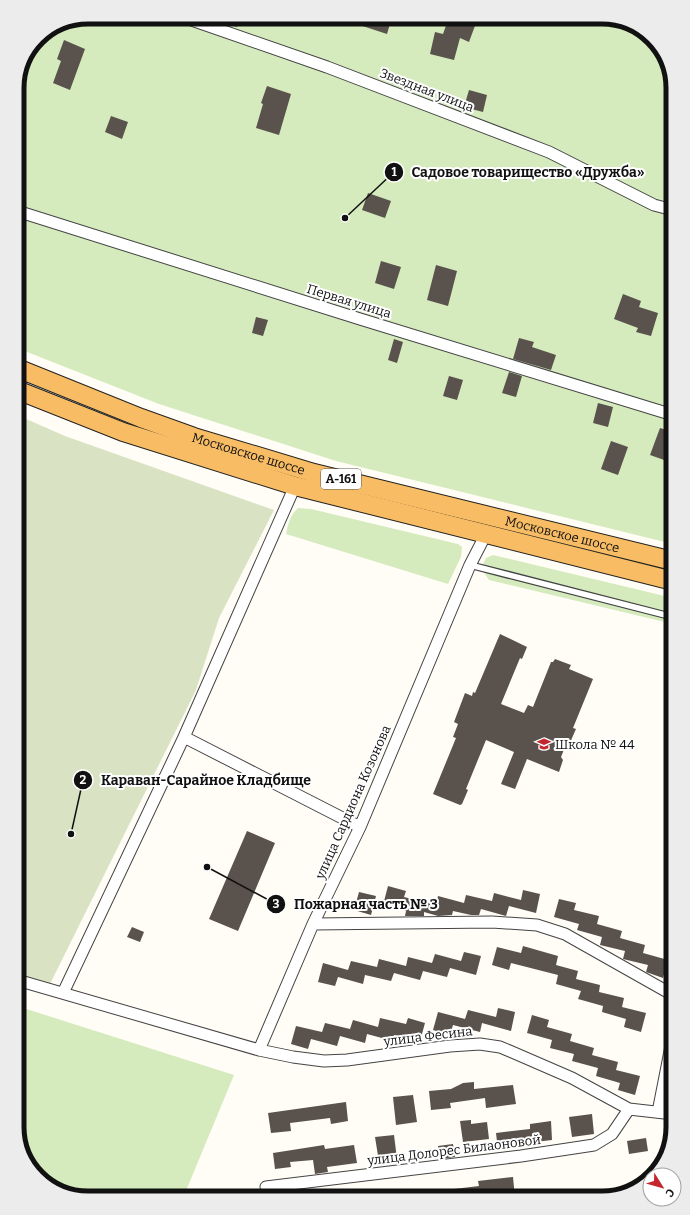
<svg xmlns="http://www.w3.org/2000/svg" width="690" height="1215" viewBox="0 0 690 1215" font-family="Bitter,serif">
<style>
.green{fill:#d5ebbd}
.cemetery{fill:#d9e3c4}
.building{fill:#5a524d}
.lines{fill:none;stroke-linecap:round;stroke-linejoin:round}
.service-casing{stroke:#444;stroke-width:8}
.minor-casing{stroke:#444;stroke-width:13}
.trunk-casing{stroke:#222;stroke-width:20}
.service{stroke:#fff;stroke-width:5.5}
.minor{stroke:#fff;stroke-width:11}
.trunk{stroke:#f7bc64;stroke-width:18}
.labels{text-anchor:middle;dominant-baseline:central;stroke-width:4;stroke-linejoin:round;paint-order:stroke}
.shield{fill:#fff;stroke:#585858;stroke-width:1}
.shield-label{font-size:12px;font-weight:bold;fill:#111}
.street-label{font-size:13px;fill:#111;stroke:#fff}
.poi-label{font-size:13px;fill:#111;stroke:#fff;text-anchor:start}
.rim{fill:none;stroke:#111;stroke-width:5}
.leader{fill:none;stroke:#111;stroke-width:1.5}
.callout-dot{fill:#111;stroke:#fff;stroke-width:1.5}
.mark-label{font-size:12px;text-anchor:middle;font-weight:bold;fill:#fff}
.callout-label{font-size:14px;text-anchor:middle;font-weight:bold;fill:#111;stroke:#fff;stroke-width:4;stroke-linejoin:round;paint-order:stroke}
</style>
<rect width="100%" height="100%" fill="#fffdf5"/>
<path class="green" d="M88,17h519l35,12 24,28 7,31v456l-337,-83 -177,-57 -142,-56v-264l21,-46 23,-16z
M298,508l13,1 147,35 4,3 -1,10 -13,27 -162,-50c2,-9 4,-19 12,-26z
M493,555l180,43v26l-184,-44 -8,-12 5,-10z
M17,1006l217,69 -51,123h-99l-35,-12 -25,-28 -7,-31z"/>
<path class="cemetery" d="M17,415l48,21 209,74 -55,108 -23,72 -147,296 -32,-9z"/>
<path class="building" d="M211,17h29l-3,10z
M341,17h51l-5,17 -46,-15z
M449,17h9l18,6 -7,19 -9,-4 -6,22 -24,-6 5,-22 8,2z
M64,40l21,9 -15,41 -17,-7 8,-22 -4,-2z
M267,86l24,8 -12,41 -23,-7 7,-24 -2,-1z
M469,90l18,5 -4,17 -19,-5z
M111,116l17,6 -6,17 -17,-7z
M368,193l23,8 -6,17 -23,-8z
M381,261l20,6 -7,22 -19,-6z
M436,265l21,6 -9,35 -21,-6z
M623,294l18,7 -2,6 19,6 -7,23 -15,-4 2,-4 -24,-9z
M256,317l12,3 -5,16 -11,-3z
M519,338l15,4 -2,5 24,8 -5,15 -38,-11z
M394,339l9,3 -6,21 -9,-3z
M509,372l13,4 -6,21 -14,-4z
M449,376l14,4 -6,20 -14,-4z
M598,403l15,4 -5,20 -15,-4z
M660,428l13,4v13l-6,16 -17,-6z
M611,441l17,6 -10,28 -17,-6z
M500,634l27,13 -5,12 -2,-1 -19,46 23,9 4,-8 5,2 18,-45h2l2,-3 16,6 -2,4 24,10 -20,49 3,1 -4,9 -2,5 -3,-1 -6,15 2,3 -4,12 -32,-13 -12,30 -14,-5 13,-32 -28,-12 -20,49 2,1 -6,14 -2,1 -27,-11 23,-56 -3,-1 5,-13 -4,-2 11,-29 7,3 1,-4 2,1z
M247,831l28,12 -37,88 -29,-12z
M388,886l18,5 -2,6 32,8 2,-9 26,7 2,-8 26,6 2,-8 27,7 2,-10 17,4 -4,19 -27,-7 -3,10 -25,-7 -2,6h-8l-18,-4 -1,4 -14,1 -14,-4v4h-19l1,-5 -23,-6z
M359,892l17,4 -5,19 -17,-5z
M559,899l17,4 -2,7 25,6 -2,8 25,7 -2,7 25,7 -2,8 25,7 -5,18 -17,-6 2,-7 -25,-6 2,-8 -25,-6 2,-8 -25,-7 2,-6 -25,-7z
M132,927l12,5 -4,10 -13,-5z
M523,946l35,10 -2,9 22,6 -2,8 24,6 -1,7 25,6 -2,9 24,6 -5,19 -17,-5 2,-8 -24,-7 1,-6 -25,-7 3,-8 -25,-7 2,-9 -47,-12 -2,7 -17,-5 5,-18 24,6z
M464,952l17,4 -5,19 -26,-7 -3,9 -24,-6 -3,9 -26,-7 -3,8 -26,-6 -2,9 -25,-7 -3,9 -17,-4 5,-19 25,7 3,-9 26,6 2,-8 27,7 2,-9 24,6 3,-9 26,7z
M498,1008l17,4 -4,19 -29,-8 -2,9 -27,-7 -3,10 -17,-5 5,-18 27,7 3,-9 28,7z
M532,1015l17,5 -2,7 25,7 -2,7 24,7 -2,7 26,7 -2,8 24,6 -5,19 -17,-5 2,-7 -24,-7 2,-8 -26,-7 2,-7 -24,-6 2,-8 -25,-7z
M380,1018l26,6 2,-6 17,5 -5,18 -26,-6 -1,6 -26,-7 -2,9 -25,-7 -3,10 -26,-7 -3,10 -17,-5 5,-18 26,6 3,-9 25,6 3,-9 25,7z
M474,1082v7l39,-4 3,19 -30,4 -1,-10 -35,5 1,5 -20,2 -2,-19 22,-2 12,-6z
M413,1095l4,27 -21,3 -3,-28z
M346,1102l2,19 -17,3 -1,-6 -40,5 1,8 -20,2 -3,-20z
M592,1114l2,20 -22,3 -3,-20z
M471,1120v4l16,-2 2,17 -26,3 -3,-21z
M551,1121l1,19 -34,4v3l-20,3 -2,-17 34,-4v-5z
M394,1135l3,24 -18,3 -4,-25z
M646,1138l2,13 -19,3 -2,-13z
M453,1144l2,13 -15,2 -2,-13z
M324,1145l1,4 29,-4 3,18 -30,4 1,5 -13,2 -2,-14 -23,2 1,5 -16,2 -2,-16z
M513,1177l2,21h-60l-1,-9 25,-3 -1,-5z"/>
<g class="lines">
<g class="service-casing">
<path id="service" d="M470,565l203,52"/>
</g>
<g class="minor-casing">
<path id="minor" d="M183,17l144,50 222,85 105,53 19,5
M17,211l343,108 313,96
M184,737l176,90
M313,924l179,-2 45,3 28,9 108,61
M17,980l242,70 34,7 31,4 23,-1 103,-14 30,-2 20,3 12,5 60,26 57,31 44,5
M63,993l121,-256 111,-251
M259,1050l54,-126 47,-97 110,-262 16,-31
M658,1112l15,-76
M266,1187l255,-31 73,-11 18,-11 17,-25"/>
</g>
<g class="trunk-casing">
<g id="trunk">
<path id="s1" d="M17,368l124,50 53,19 120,36 359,88"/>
<path d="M17,390l106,42 172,54 378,95"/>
</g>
</g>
<use href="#service" class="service"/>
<use href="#minor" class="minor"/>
<use href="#trunk" class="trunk"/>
</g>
<defs>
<g id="school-bare" transform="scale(1.08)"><path d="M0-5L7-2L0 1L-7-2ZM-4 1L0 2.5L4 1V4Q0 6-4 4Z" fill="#c4262e" stroke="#fff" stroke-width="2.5" paint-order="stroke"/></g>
</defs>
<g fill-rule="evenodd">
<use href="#school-bare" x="544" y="744"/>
</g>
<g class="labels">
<rect class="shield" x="321" y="469" width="40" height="20" rx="3"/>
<g class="shield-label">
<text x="341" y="479">А-161</text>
</g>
<g class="street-label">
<text transform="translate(427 90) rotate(21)">Звездная улица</text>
<text transform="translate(349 301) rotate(17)">Первая улица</text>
<text stroke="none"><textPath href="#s1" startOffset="247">Московское шоссе</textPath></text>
<text stroke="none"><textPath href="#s1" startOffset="571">Московское шоссе</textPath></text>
<text transform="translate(353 802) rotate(-66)">улица Сардиона Козонова</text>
<text transform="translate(428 1036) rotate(-7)">улица Фесина</text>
<text transform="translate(454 1150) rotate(-7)">улица Долорес Билаоновой</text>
</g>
<g class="poi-label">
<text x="555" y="744">Школа № 44</text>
</g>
</g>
<path d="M0 0H690V1215H0ZM88 24H602A64 64 0 0 1 666 88V1127A64 64 0 0 1 602 1191H88A64 64 0 0 1 24 1127V88A64 64 0 0 1 88 24Z" fill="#ececec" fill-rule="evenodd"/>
<path class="rim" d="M88 24H602A64 64 0 0 1 666 88V1127A64 64 0 0 1 602 1191H88A64 64 0 0 1 24 1127V88A64 64 0 0 1 88 24Z"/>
<path class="leader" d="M345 218L394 172M71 834L83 780M207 867L276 904"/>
<g class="callout-dot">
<circle cx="345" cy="218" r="4"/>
<circle cx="71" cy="834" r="4"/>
<circle cx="207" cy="867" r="4"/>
<circle cx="394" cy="172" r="10"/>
<circle cx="83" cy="780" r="10"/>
<circle cx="276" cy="904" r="10"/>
</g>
<g class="mark-label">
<text x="394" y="176">1</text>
<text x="83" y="784">2</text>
<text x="276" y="908">3</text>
</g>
<g class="callout-label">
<text x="528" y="177">Садовое товарищество «Дружба»</text>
<text x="206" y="785">Караван-Сарайное Кладбище</text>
<text x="366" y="909">Пожарная часть № 3</text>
</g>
<g transform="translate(662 1187) rotate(127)"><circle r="19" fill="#ffffff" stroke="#a0a0a0"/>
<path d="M0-3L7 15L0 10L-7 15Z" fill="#c4262e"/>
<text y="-6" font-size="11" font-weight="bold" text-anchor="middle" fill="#111111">С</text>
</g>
</svg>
